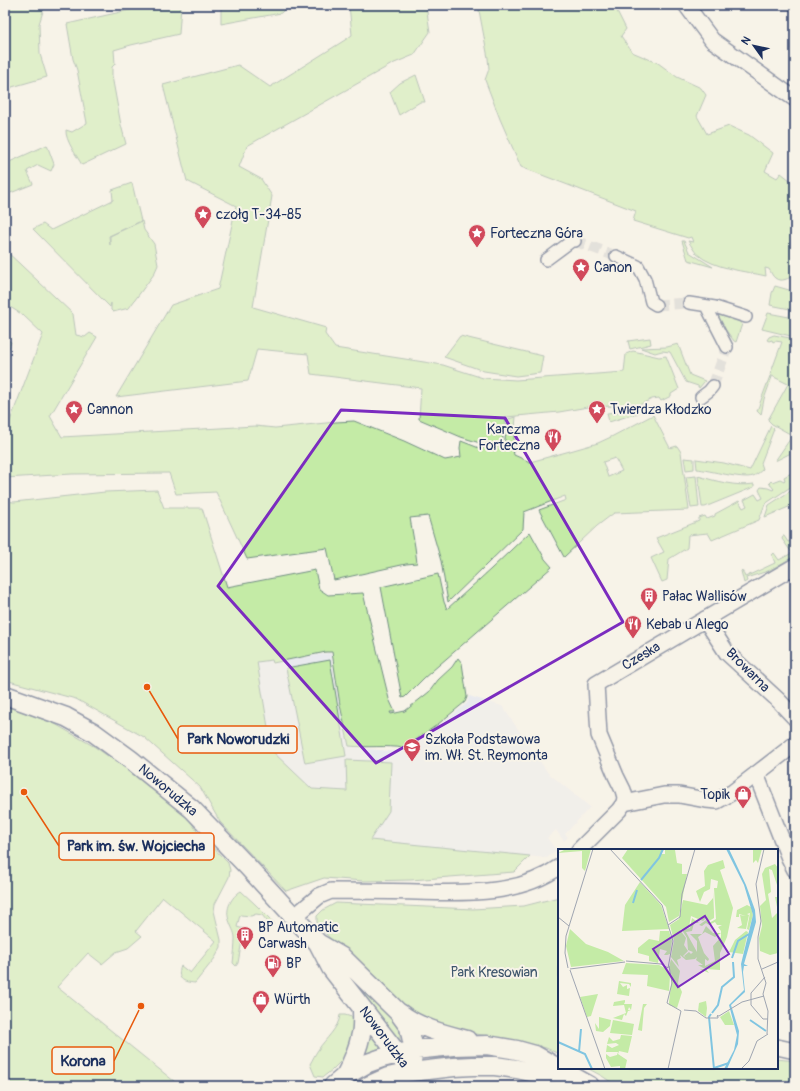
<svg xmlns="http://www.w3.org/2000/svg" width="800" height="1091" viewBox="0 0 800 1091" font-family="Pangolin,sans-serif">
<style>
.built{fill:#e9eaee}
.green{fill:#c4eba6;stroke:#708d82;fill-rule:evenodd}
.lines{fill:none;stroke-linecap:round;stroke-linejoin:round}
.pedestrian-tunnel{stroke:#cbcccc;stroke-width:11;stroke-dasharray:11 5.5;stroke-linecap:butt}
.pedestrian-casing{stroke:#1b2f5e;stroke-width:14}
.minor-casing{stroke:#1b2f5e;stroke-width:18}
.tertiary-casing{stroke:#1b2f5e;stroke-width:21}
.pedestrian{stroke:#f7f3e8;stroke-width:11}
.minor{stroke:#f7f3e8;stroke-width:15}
.tertiary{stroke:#f7f3e8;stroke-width:18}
.marked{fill:none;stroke:#7b2cbf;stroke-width:3;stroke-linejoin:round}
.labels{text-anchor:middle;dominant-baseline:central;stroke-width:4;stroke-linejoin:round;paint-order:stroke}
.poi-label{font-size:14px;fill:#1b2f5e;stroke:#f7f3e8;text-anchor:start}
.street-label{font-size:14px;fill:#1b2f5e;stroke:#f7f3e8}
.park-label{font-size:14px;fill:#3d556c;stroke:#f7f3e8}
.inset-river{fill:none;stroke:#80c5e1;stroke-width:2}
.inset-road{fill:none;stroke:#9fa5b1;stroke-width:1}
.view{fill:#7b2cbf;fill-opacity:0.15;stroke:#7b2cbf;stroke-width:2}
.inset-edge{fill:none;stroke:#1b2f5e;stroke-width:2}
.leader{fill:none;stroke:#e8590c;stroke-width:1.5}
.callout-dot{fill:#e8590c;stroke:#f7f3e8;stroke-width:1.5}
.callout{fill:#f7f3e8;stroke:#e8590c;stroke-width:1.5}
.callout-label{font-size:15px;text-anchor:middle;font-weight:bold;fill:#1b2f5e}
</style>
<rect width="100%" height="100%" fill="#f7f3e8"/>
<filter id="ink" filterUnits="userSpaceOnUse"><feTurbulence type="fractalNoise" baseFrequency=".025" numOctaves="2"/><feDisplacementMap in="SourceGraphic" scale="8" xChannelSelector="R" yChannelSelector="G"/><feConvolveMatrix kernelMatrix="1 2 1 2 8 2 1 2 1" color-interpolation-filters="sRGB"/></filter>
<g filter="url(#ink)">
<path class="built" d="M329,653l2,1 8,51 10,42 40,4 17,-1 36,-27 25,-20 2,-7 33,10 46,67 42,34 -25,27 3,3 -4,4 -8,-11 -9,8 9,12 -9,8 -177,-18 19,-29 -42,-20 -35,-2 -40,-38 -15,-89 15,-2v4l17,-4z"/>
<path class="green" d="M5,5h40l-6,19 1,30 7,23 -35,10 -7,11z
M143,5h38l-2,29 -48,11 -17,5 1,14 -3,3v9l9,49 5,19 -44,21c-5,-9 -17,-25 -16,-35l6,2 15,-9 -10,-53 -4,-11 -6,-35 76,-17z
M221,5h68l-8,8 -60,11z
M349,5h77l4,27 -16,23 -22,9 -145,82 -8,21 22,12 11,17 -19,111 73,21 -1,6 10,14 108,17 40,13 33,2 108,-8 2,-18 7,-3 26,6 7,-1 13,33 -8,5v2l-10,5 -2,-3 -7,1 -13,6 -51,2 -29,5 -53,5 -4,26 -19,1 -22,-7 -42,-18 2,-31 -110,-14 -3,-20 -51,-5 -9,32 -132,16 55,-92 47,-16 18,-83 -49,-25 -24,-96 75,-20 32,22 75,-47 7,-5z
M478,5h136l12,24 -5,7 11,16 26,11 19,14 24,11 5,7 -9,21 10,18 22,-8 20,9 24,18 -8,18 12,7 4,-5 14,11v91c-6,3 -14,8 -20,3 -3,-2 -4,-6 -6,-9l-4,-1 1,8c-21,-5 -52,-7 -69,-22 -3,-3 -6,-9 -9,-13l5,1 -2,-5 -3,1 -55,-17 3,-10 -115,-44 -21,-48 -15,-39 4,-11 -1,-11z
M416,75l9,27h-5l-21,13 -9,-23 10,-9z
M47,145l7,19 -3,7 -13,-6 -11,6 6,13 -25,10 -3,4v-34z
M132,183l9,38 -32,15 1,9v-9l32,-15 2,9 10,14 4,21 -4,9 -25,34 -16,4 -2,-2v-7l-1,4 -77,-78 10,-5 8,6 62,-30 -1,-10z
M682,241h2l5,11 24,15 -25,-7z
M5,250l68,64 3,21 9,2 5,-4 7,4 -47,79 12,21 193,-11 20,2 61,-6 18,-1 50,20 41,19 16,-3 -1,-9 1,-7 18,7 25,-2 4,-27 8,-2 -3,32 1,6 16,7 40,-11 28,-8 13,-6 42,-22 17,33 7,-2 4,6 8,58 -75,3 -17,13 -33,31 -25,-47 27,-10 -1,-4 -41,16 -1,17 -75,73 -7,-41 -13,-45 -18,2 5,29 2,16 -11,1 -72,16 -7,-32 -80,11 -31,-67 -40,2 -7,-21 -97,1 -67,4v-44l38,-100 -20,-19 -18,-11zM615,458l7,13 -14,6 -5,-15z
M775,286l14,4 2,3 4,-3v47l-33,-8 6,-16 21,4 1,-8 -20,-4 2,-12z
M714,311l18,6 10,7 -6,18 -2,-1 -15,-20z
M774,335l21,4v86l-5,9 -18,-10 -4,-4 20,-36 -18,-9 12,-33 -7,-1 -2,1 -1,-2 -3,1 -2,-1 2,-3z
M460,336l83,20 -3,17 -24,3 -32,-5 -40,-14z
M5,338l6,4 -6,19z
M650,338l1,6 -21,5 -2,-8z
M678,344l12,31 15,6 -6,7 -1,-2 -12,-4 -16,-30 -8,-1 -7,2 -14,-5 26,-1z
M770,376l2,1 -8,22 -3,16 -4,-4z
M630,411l8,1v1l-29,9 -2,-9z
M771,426l3,3 -13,34 2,6c-3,3 -7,6 -10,7 -10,4 -44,-6 -56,-7l-1,-10 28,4 26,7z
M795,432v10l-2,1 2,8 -20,10z
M684,458l10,1v10l-8,1z
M795,471v13l-30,20 -6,16 -47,20 -4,-7 -20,2 -1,13 -18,11 -2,21 -5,2 -11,-24 13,-6 -8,-14 43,-17v-3l6,-2 2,3 8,-3v-2l24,-13 4,7 4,-2 -3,-6 11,-6 4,6 4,-2 -4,-8 2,-3 7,1 5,2 1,-1 -5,-6 2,-2 1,1 8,-3 4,2 1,-1 -1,-3z
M696,476l3,31 -8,1 -5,-31z
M698,476c18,5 38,11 56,8v3l-49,20h-3z
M795,488v23l-4,-5 -26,11 4,-12z
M157,490l7,18h38l25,79 88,-17 4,19 9,6 35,-2 26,106 6,13h-5l1,2 14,-3 24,-19 9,-12 14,-13 6,-9 4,5 5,34 -2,5 -28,23 -33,23c-18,-3 -36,0 -55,-2l-9,-41 -8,-53h-6l-53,11 -1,-3 -15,2 15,89 40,38 35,2 -1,-31 45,2 -2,49 -19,29 160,16 -16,16 -103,8 -47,1 -40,-3 -38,13 -66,-69 -20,-35 -56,-50 -68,-38 -71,-19v-179l9,1 91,-10z
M530,532l15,27 7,8 -128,111 -19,19 -3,1 -21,-111 57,-13 6,28 3,7 44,-40z
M783,536h1l4,6 7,-3v17l-27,15 -22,7 1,3 -3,2 -3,-12 1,-1 3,7 30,-14 -3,-8 2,-2 5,7 13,-7 -10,-14z
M330,660l16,96 -41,7 -19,-95z
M5,705l50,19 40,23 43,30 49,39 10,15 31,32 2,7 -1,7 -14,27 -1,7 7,29v7l-6,11 -20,25c-12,-1 -19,-4 -14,-17l9,7 26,-32 -53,-44 -27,34 6,5 -14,12 -12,4 -14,12 -14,-11 -31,34 123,99h-175z
M241,891l15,14 18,18 -1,2 -2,1 -9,-11 -6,-1 -5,2 -11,-1 -3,12 7,2 -6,34 -2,3 -3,-3c1,-8 2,-17 2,-25 0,-6 -4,-11 -6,-18 -4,-11 2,-23 12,-29z
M559,897v157l-13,-6 -26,-7 -51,-8 -53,-16 -56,-48 -41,-42 -2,-4v-7l6,-6 13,-7 137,6 51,-3z
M337,962l58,58 5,12v11z
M340,1015h5l10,3v10l-9,28 -14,14 -9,7 -8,-1 -5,-12c3,-5 5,-10 8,-14 7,-11 21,-22 22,-35z
M367,1029l19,19 -24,10z
M777,1059l18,2v25h-178l-15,-10 -15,-8h190z
M391,1064v3l-40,19 -3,-4 19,-10z
M431,1084l60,1 5,1h-76z"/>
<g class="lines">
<path class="pedestrian-tunnel" d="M575,241l41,15
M656,305l33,-2
M713,386l14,-39"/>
<g class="pedestrian-casing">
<path id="pedestrian" d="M616,256l22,10 7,13 6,23 5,3
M546,260l27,-20 2,1
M689,303l26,4 31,10
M706,306l21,41
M701,397l8,-6 4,-5"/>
</g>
<g class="minor-casing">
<path id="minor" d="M686,5l26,35 83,59
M705,619l22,34 50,46 18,19
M756,774l33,84 6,12
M624,803l1,-6 -2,-7 -7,-14 -17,-41 -3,-51 199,-118
M624,803l40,-8h15l27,5 11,1 16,-9 62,-48
M579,850l40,-40 5,-7
M294,917l25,-21 12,-5c28,0 57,0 86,1 47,1 101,4 142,-25
M777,1047l18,4"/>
</g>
<g class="tertiary-casing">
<path id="tertiary" d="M5,695l61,22 27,15 37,27 62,50 55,57 71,77 13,25 63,81 17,23
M318,943l24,14 56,55 11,15 5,23 -2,11
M400,1013c19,15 44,21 67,27
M345,1076c7,-13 13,-27 16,-42 2,-9 1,-17 1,-26
M333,1086l12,-10 23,-13 14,-5 32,-8 39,-4 34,-1 30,5 18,5 55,31
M368,1086l20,-9 23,-5 43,-5 19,-1h22l22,3 50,11"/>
</g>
<use href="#pedestrian" class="pedestrian"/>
<use href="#minor" class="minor"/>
<use href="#tertiary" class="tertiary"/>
</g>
</g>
<path d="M0 0H800V1091H0ZM341,410l164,8 118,204 -247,141 -158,-177z" fill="#f7f3e8" fill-opacity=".55" fill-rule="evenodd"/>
<path class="marked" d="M341,410l164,8 118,204 -247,141 -158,-177z"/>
<defs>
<g id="sight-pin" transform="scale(0.9)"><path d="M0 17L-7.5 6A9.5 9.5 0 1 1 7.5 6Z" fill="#d1495b" stroke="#f7f3e8"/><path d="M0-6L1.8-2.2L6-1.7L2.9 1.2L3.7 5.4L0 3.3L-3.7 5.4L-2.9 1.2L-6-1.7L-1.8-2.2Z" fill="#fff"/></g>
<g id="restaurant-pin" transform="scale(0.9)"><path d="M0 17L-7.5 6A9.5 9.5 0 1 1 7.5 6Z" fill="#d1495b" stroke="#f7f3e8"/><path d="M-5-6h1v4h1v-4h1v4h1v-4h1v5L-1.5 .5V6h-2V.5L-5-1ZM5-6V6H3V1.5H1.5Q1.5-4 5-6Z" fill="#fff"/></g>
<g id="building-pin" transform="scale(0.9)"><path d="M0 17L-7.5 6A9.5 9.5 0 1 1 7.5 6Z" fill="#d1495b" stroke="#f7f3e8"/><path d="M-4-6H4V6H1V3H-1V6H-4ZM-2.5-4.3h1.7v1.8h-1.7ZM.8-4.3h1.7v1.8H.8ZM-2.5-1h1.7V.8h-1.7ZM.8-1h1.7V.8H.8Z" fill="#fff"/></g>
<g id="school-pin" transform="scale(0.9)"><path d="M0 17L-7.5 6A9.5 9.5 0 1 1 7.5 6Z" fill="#d1495b" stroke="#f7f3e8"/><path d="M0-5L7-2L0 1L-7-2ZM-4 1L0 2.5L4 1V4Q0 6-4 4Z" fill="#fff"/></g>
<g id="shop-pin" transform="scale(0.9)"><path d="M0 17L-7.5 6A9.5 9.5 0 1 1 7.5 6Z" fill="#d1495b" stroke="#f7f3e8"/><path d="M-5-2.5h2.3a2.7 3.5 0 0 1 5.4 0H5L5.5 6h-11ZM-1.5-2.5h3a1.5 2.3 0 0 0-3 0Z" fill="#fff"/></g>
<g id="fuel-pin" transform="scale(0.9)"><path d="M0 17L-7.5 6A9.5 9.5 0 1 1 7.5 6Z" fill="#d1495b" stroke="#f7f3e8"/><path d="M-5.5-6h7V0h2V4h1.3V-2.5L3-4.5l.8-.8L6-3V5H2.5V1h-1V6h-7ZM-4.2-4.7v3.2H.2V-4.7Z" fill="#fff"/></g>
</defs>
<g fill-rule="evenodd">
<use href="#sight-pin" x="203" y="214"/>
<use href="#sight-pin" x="477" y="233"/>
<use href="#sight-pin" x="581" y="267"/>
<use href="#sight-pin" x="74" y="409"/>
<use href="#sight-pin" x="597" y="409"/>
<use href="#restaurant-pin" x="553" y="437"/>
<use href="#building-pin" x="649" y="596"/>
<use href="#restaurant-pin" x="633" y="624"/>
<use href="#school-pin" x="412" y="747"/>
<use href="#shop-pin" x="743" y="794"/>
<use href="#building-pin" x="245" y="935"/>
<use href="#fuel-pin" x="273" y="963"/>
<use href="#shop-pin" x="261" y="999"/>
</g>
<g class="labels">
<g class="poi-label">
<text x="216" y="214">czołg T-34-85</text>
<text x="490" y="233">Forteczna Góra</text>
<text x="594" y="267">Canon</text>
<text x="87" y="409">Cannon</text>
<text x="610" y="409">Twierdza Kłodzko</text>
<text x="540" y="429" text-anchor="end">Karczma<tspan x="540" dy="16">Forteczna</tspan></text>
<text x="662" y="596">Pałac Wallisów</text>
<text x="646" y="624">Kebab u Alego</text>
<text x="425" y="739">Szkoła Podstawowa<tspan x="425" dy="16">im. Wł. St. Reymonta</tspan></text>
<text x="730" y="794" text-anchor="end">Topik</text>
<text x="258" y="927">BP Automatic<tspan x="258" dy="16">Carwash</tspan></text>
<text x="286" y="963">BP</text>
<text x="274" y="999">Würth</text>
</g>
<g class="street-label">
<text transform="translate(641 656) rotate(-31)">Czeska</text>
<text transform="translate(748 670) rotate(45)">Browarna</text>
<text transform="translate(168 790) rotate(40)">Noworudzka</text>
<text transform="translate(384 1037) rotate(53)">Noworudzka</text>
</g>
<g class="park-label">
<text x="494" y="972">Park Kresowian</text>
</g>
</g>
<g transform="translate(558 849)">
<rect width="220" height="220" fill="#f7f3e8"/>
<path d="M8,0h25l-6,22 -3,-3v-17l-24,2zM70,0h34v5h3v-5l10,1 2,13 5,1v10h5l-8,42 -10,6 -3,-15 -44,-49zM195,0h9l-4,14 -2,-3 -3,3zM165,11l2,8 -5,2 13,38 -6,29 -7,16v17l-14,-1 3,4 -9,-4h5l-7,-4h5l-7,-5 1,-3 -2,2 -9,1 -6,-5 1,3 -4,2 2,7 -8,-10 3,-16 -4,-16 9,-6 4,-19 24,5 6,-7v-6l1,20v6l-5,3 -3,-3 -3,3 -12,-5 -2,11 -9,3 6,8 -2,7 4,6 -5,5 3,2 -2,-2 5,-4 2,2 2,-2 -5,-2 -1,-12 -5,-8 8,-2 2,-10 7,5h-5l-2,8 -6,1 11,20v-11l-7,-7h12l4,-8 7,7h8l-6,4 -10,-5 -7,5 6,16 5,6 -1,2 -3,-2v7l10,-5 -2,-15 8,-9v-6l-3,-4 4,-2h-5l-2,-3 -6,3 -3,-2 -4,3 -3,-1 7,-5 3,3 7,-4 -2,-31h3l1,-7 -7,-2 -1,10 -6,3 -4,10 -4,-11 9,-5 -1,-15 4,-6zM217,15l3,4v20l-6,-18 -3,-1 2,23 -3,2 4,24 6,-6 -3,-15h3v56l-8,2 -10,-4 -1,-13 3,-12 -2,-20 6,-6 -4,-26 3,-6zM82,33l21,23 8,24 -47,2 3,-26zM189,56l4,2 2,8 -4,15 -2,-1 3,-16 -3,1 2,1 -3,14 -9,-1 5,-3 -2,-10 6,1 -1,3 1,-3 -7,-2v3h-3l1,-7zM12,80l16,15 22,8 16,9 -53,6 -5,-21zM102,82h9l3,10 -2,13 -3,1h-3l3,-4 -7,-2 -2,14 -9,-2v-5l-11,-3v-5l11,-9 10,2zM188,82l2,1 -5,22 -14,-2 6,-12zM113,110l9,12 -2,12 4,9 -5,16 -8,-3v-3l3,-25 -3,-10zM68,114l33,2 6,3 5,8 -1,15 -22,-5 1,-11 -26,-1zM61,132l12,2v4l-2,-3 -9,-1 3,4 4,-2v4l3,-1 -1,8 -12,-2zM40,145l-7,22 -4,1 -7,-20zM67,151v2l-1,2h8l-1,6 -2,-3 -1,3 3,1h-3l-2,5 -2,-2 -2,6 -9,-2 13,-5 -2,-8 -11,1 1,-4zM148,152l1,7 -1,9 -8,-6 1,-8zM85,155h4l-3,4 -2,23 -4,-1zM171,162l5,14h-9l-5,-8zM41,168l12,3 -1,6 -7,6 -7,-1 -1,-8 4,6zM55,171l21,4 -2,11 -22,-2zM63,186l11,1 -4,17 -9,-2 -1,3 9,6 -2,9h-5v-3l-9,1 -5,-9v-4l4,3 7,-2 1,-3h-12l1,-7 5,3 7,-3 -3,-2 -9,1 2,-7 4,4 7,-2z" fill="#c4eba6"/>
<path d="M168,0h3l17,36 9,25 1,12 -12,42 4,2h-4l-1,6 2,20 -14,13 8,26 -1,13 -11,25h-3l10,-19 3,-15 -8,-30 15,-15 -3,-26 12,-49 -9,-30z" fill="#80c5e1"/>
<path class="inset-river" d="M83,31l18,-22 4,-9M75,54l4,-13M174,109l6,-17 11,-7M154,164l6,-8 4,-18 12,-10 -1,-15M153,165l-2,3 5,52M192,171l16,11M0,193l27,12 7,15M21,203l2,-23M156,219l15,-5"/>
<path class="inset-road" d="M52,0l52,56 11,36 -5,27M206,0l-8,35 5,37 -3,16v22l8,24 -3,11 5,17 -1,23M0,68l11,9M110,76l12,-8 2,-23 13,-45M68,112l35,3 7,4M10,119l-3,-15 1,-17 27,-87M12,120l55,-7M204,120l16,-7M12,121l35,99M207,128l-14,16v12l12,14h5M126,161l12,1 10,7h12v-3l-1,2M161,167l23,-14 22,-6M110,220l13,-58 -14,-8 5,-20 -3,-17M183,220l8,-8 8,-20 11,-7"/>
<path class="view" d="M147,67l24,38 -51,33 -25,-38z"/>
<rect width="220" height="220" class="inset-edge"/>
</g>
<path class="leader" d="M147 687L178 739M24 792L59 846M141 1006L114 1061"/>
<g class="callout-dot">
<circle cx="147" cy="687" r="4"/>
<circle cx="24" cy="792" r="4"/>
<circle cx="141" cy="1006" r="4"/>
</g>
<g class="callout">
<rect x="178" y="726" width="119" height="27" rx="4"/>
<rect x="59" y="833" width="155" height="27" rx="4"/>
<rect x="52" y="1047" width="62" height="27" rx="4"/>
</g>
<g class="callout-label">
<text x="238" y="744">Park Noworudzki</text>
<text x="136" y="851">Park im. św. Wojciecha</text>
<text x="83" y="1066">Korona</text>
</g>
<rect width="800" height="1091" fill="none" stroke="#f7f3e8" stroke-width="20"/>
<rect x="10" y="10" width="780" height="1071" fill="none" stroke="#1b2f5e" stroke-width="1.5" filter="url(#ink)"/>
<g transform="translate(754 46) rotate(303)" stroke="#f7f3e8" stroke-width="3" paint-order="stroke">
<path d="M0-3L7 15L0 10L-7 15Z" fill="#1b2f5e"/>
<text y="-6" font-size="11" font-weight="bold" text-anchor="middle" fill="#1b2f5e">N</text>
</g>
</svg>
